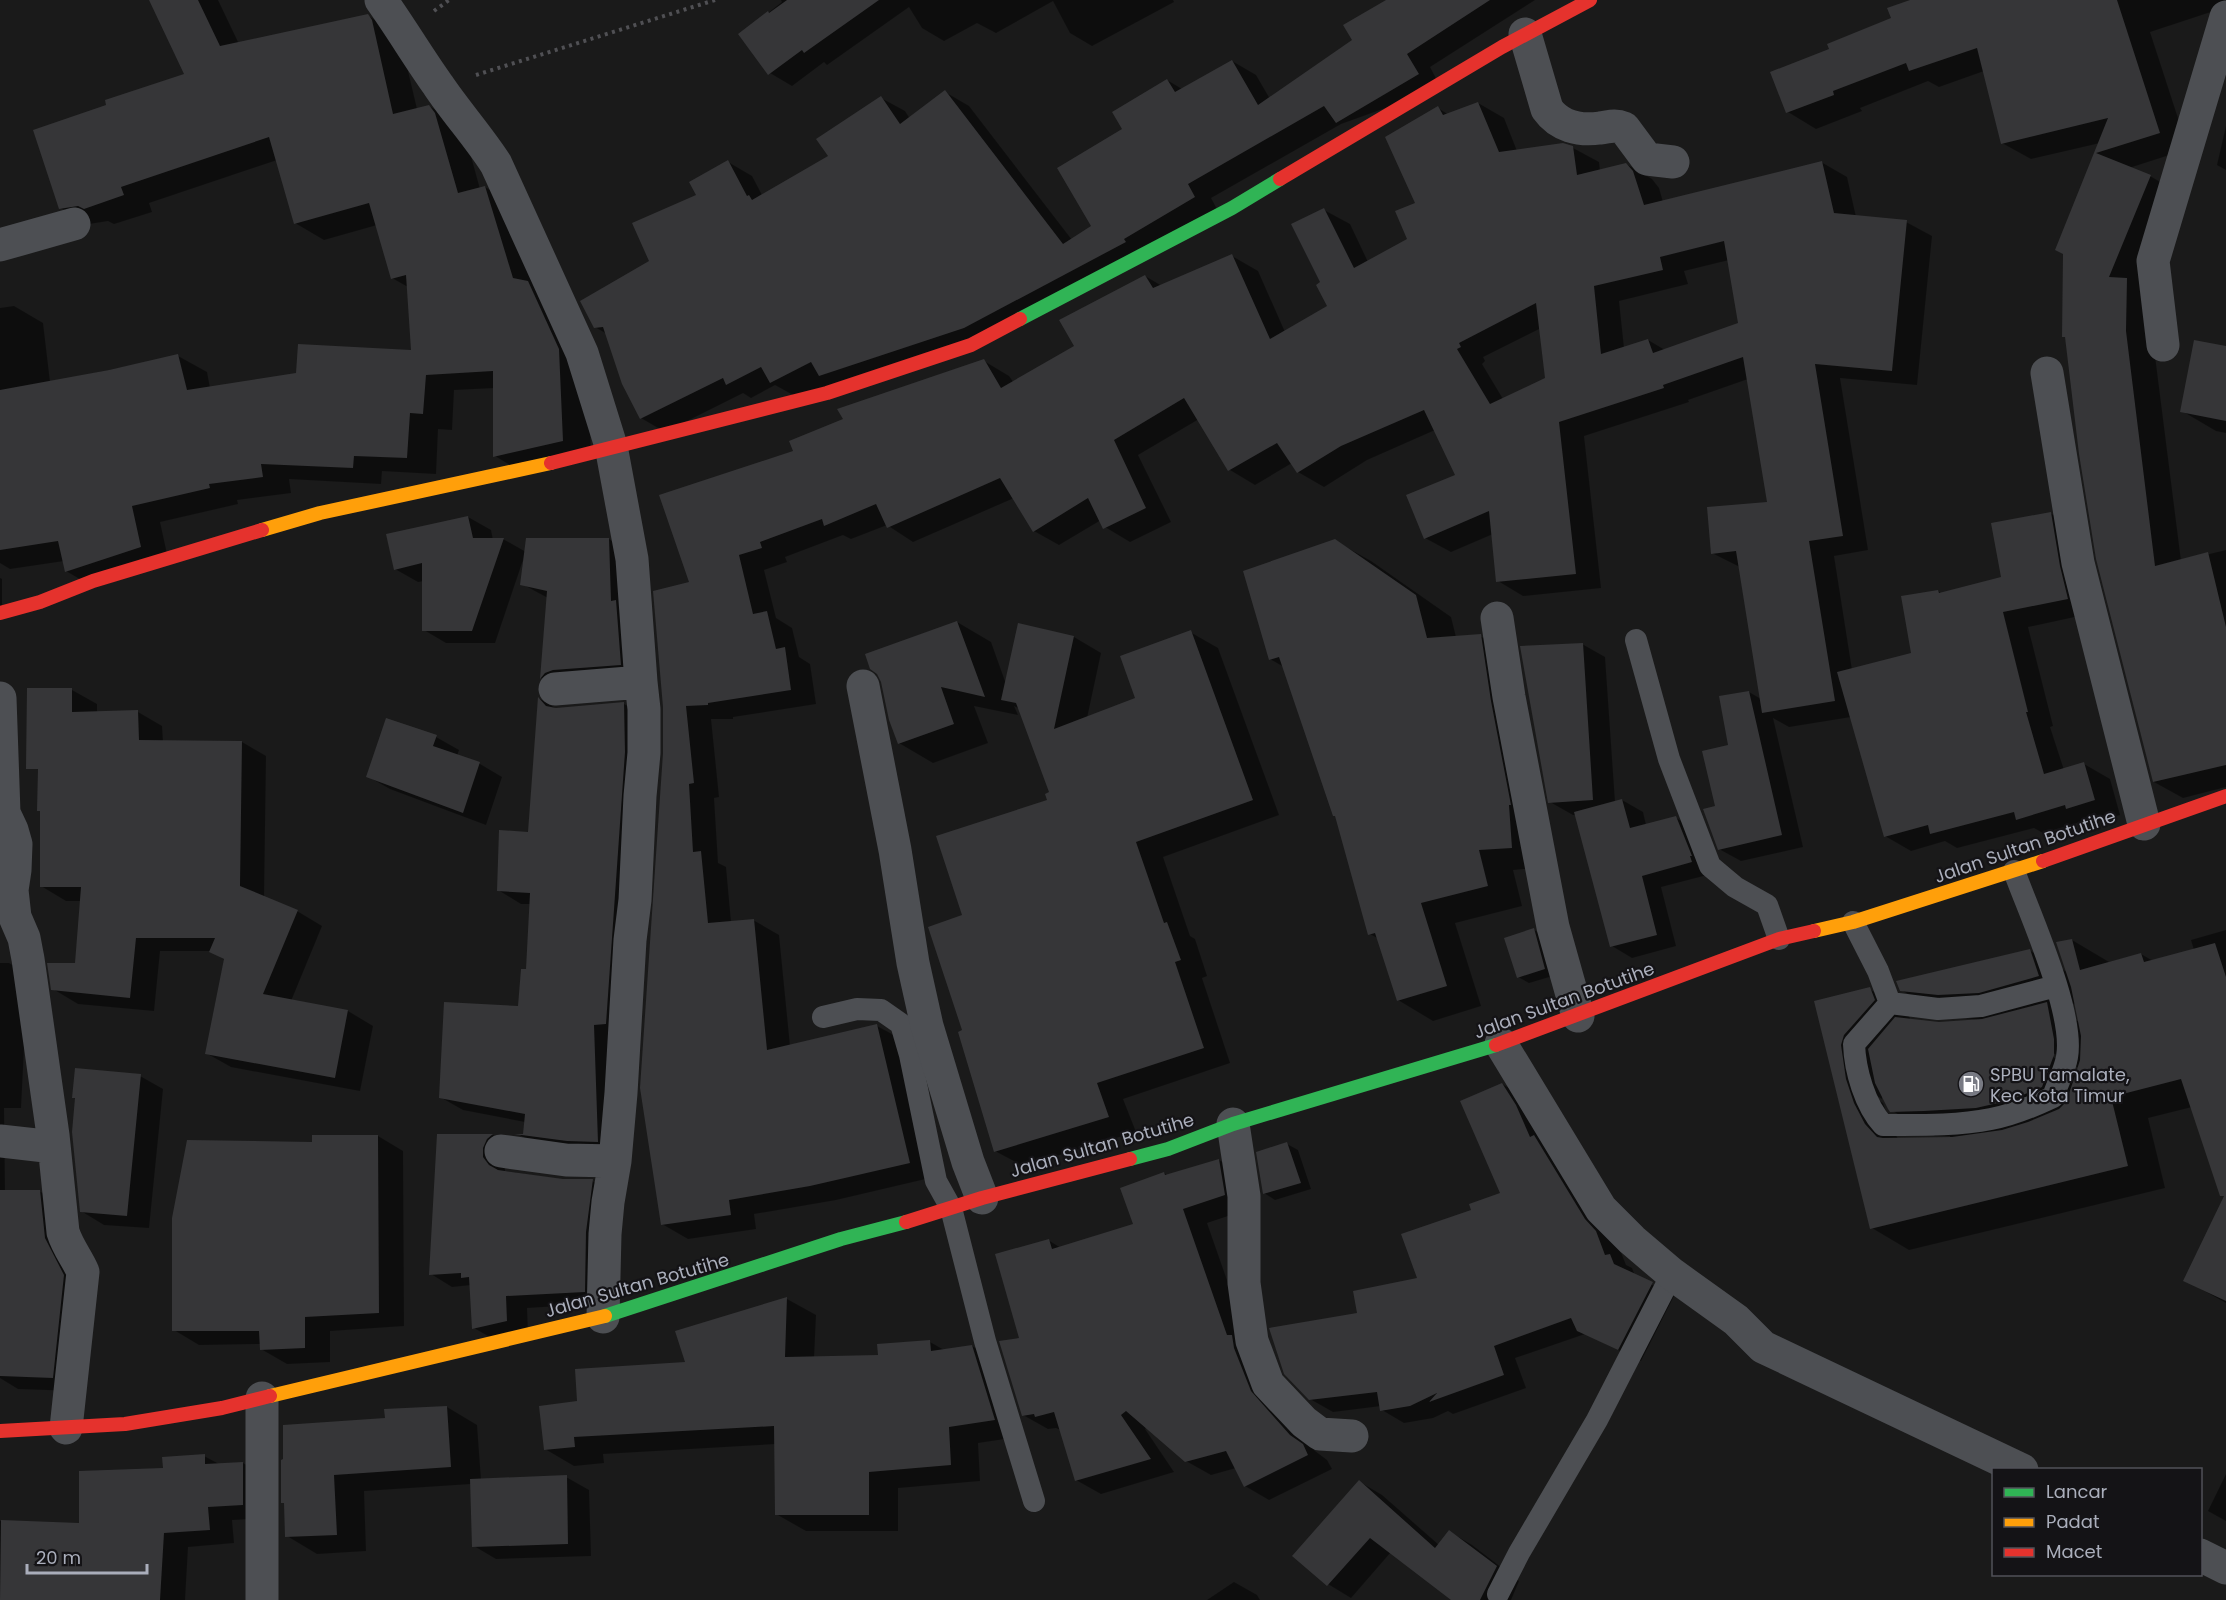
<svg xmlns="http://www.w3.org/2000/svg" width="2226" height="1600" viewBox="0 0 2226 1600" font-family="Poppins,sans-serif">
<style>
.shadow{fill:#0007;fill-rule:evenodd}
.building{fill:#363638;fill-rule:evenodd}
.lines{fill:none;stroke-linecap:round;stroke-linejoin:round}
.path{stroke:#505054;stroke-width:4;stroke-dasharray:3 4.5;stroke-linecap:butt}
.lane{stroke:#4d4f53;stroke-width:22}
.street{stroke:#4d4f53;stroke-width:33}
.fast{stroke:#30b455;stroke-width:14}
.slow{stroke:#ff9f0a;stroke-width:14}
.jam{stroke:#e5322d;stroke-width:14}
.labels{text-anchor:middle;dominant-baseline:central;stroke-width:4.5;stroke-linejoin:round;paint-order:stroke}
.street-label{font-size:18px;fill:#aaaebb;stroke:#141316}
.poi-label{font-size:18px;fill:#aaaebb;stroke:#141316;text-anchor:start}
</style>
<rect width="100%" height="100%" fill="#1a1a1a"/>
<path class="shadow" d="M150,0h68l21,44 129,-28 29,16 3,5 17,72 12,-3 29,17 6,8 16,58 5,-2 29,17 74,162 3,91 -68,16 -28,-17v-68l-41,2 -2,40 -14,-1 -2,45 -54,-3 -1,13 -92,-5 2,14 -54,7 1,4 -78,18 9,41 -74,25 -29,-17 -2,-10 -54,8 -10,-6v-255l14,-2 29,17 7,59 128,-26 29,16 3,16 88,-14 114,-23 -4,-64 -16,-9 -15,-53 -53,15 -29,-17 -18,-63 -128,43 3,9 -38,12 -6,-3 -19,3 -28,-16 47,-102 78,-31z
M781,0h392l1,2 -82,44 -22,-13 -17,-32 -57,32 -19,-10 -33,18 -22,-13 -13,-21 -82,58 -3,-3 -32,24 -22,-13 -30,-38 42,-33z
M1389,0h146l-105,67 11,21 -100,36 -130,74 7,13 -230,130 -193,55 -20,-11 -24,13 -8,-5 -78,39 -24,-14 -34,-84 -12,-7 56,-65 47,-66 30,-34 24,14 10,19 68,-39 51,-58 24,13 5,8 35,-27 24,14 103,134 21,-14 31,-97 43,-49 15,9 50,-28 24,14 14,24 84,-58z
M1913,0h313v7l-76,25 38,117 -59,19 21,8 29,17 -25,155 27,213 45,-11v237l-43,11 -29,-16 -89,-528 -8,-4 43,-107 -69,16 -29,-16 -18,-72 -45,16 -11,-6 -68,27 2,3 -46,18 -28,-17 43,-63 61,-30z
M1478,103l26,15 13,33 56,-3 26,14 1,9 26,-7 26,15 7,9 4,14 158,-40 26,15 9,40 50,5 26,14 -15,149 -77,-7 28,172 -34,6 18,114 60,-16 26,-63 4,3 61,-16 47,-65 26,15 17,85 -65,14 25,99 -3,1 14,43 20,-6 26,15 10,36 -27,8 -5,-3 -45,13 -9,-5 -77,20 -12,-7 -34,10 -26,-15 -34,-119 -62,10 -16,-9 30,129 -62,14 -22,-12 -3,-42 14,-61 19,-54 12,7 -21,-132 -28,-14 57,-50 -21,-124 -60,21 1,2 -105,34 17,152 -78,8 -25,-15 -5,-47 -42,18 -26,-14 32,-63 -22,-45 -68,30 -43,27 -26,-15 -6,-9 -37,22 -25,-15 -31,-51 -61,36 33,67 -41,20 -25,-15 -4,-7 -42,25 -25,-14 -20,-33 -101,44 -26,-17 -36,14 -8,-4 -58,22 2,5 -23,8 12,48 16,10 7,29 11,7 6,40 -83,13v2h-22l8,78 -5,1 4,65 8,4 5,55 22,-2 26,15 11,111 87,-20 26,14 31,137 -98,23 -82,14 2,15 -68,10 -26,-15 29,-641 104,-131 189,-91 25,15 5,7 62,-36 69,-71 17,10 70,-30 26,15 27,61 44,-26 -7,-23 2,-73 26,14 18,38 41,-22 29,-132 11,7zM1729,260l10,64 -74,26 -17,-10 -24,8 -5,-47 69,-17 -4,-13zM1541,328l5,51 -43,20 -21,-35 3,-3 -2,-4z
M2226,126v44l-9,-5z
M2226,347v86l-10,-2 -34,-20z
M468,517l23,13 2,10 10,-1 23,13 83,-13 22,14 12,124 -79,14 -23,-13 7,-80 -26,-14 1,-24 -28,83h-49l-22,-13v-49l-6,1 -23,-13z
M1335,541l36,20 80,56 5,20 24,-1 35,20 32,211 -34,3 9,36 -67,17 26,83 -48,15 -35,-21 -19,-61 -9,-5 -33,-117 -53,-150 -14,-8z
M0,578l2,1v41h-2z
M957,622l34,20 15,42 13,-59 55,12 27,16 -14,65 50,-19 53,-67 28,16 61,167 -116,42 27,79 5,3 12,37 -5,2 28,85 -107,36 13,33 -113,34 -28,-15 -31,-120v-115l85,-116 2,-7 -31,-84 -6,-3 4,9 -44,-9 14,37 -55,20 -34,-20z
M1582,644l23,13 10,145 7,-2 21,12 3,13 30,-7 21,11 14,45 -50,13 15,59 -44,12 -20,-12 -36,-131h-3l-23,-13z
M72,690l25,14v9l41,-1 24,14 1,16h79l24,14 -2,142 33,13 25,15 -31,75 57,10 25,15 -13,65 -129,-24 -25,-14 19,-93 -15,-9h-50l-6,60 -76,-7 -25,-15 24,-24 5,-64h-16l-25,-15z
M540,699l17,10 67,-5 23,13 -27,437 -82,-8 -18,-11h4l1,-13 -62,-12 -23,-13 80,-90 8,-36 3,-67h-10l-23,-14 31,-57z
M387,720l49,17 23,13 -2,6 23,8 22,13 -16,48 -96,-36 -23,-13z
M1534,930l11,6 11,39 -27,8 -11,-6z
M2226,930v228l-34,-51 -44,11 17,70 -256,62 -37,-22 -56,-226 53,-13 38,22 4,10 28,3 40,-4 -33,-5 -45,-25 128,-40 38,22 5,-32 37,22 32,-8 12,7 41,-11 -3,-10zM2076,1003l5,20 -26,-14zM2048,1050l31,18v4l-33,-19zM1869,1091l13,8v-5l9,16 44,26h15v2l-52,1 -7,-13 -8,-23 -14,-9z
M0,963h9l24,14 -7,31 -5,100h-17l1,84 34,-1 25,14 12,186 -58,-2 -18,-11z
M140,1076l23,13 -14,139 -45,-3 -23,-14 -5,-112 -3,-2z
M1502,1084l23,13 93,148 8,20 6,3 3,8 39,20 -33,65 -56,-27 -70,24 11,30 -73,26 -5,-3 -15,7 -29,5 -22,-13 -1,-4 -48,6 -23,-13 49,-84 60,-36 54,-69 29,-16z
M493,1135l20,12 -9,14 1,10 58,9 29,1 22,12 -8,110 -79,5 1,25 -33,7 -21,-12 -3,-43 -19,2 -21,-13 7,-138z
M378,1136l25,15 1,175 -74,5v31l-43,2 -26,-15v-5l-62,1 -25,-15 139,-186z
M1287,1144l11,6 13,39 -36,11 -11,-7z
M1219,1160l24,14 6,35 -42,14 43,123 25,60 40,45 12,9 5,9 -63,31 -24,-14 -9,-18 -25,7 -25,-14 -39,-34 -2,2 29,43 -73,22 -25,-14 -15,-50 -5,-2 -8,1 -25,-14 -2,-76 27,-99 13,8 74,-23 29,-52 5,3z
M2226,1195v108l-41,-23z
M787,1299l29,16 -2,43 65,-2 51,-14 14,8 28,-4 29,17 23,73 -46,7 2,38 -82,7v43h-92l-30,-17v-70l-173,10 1,9 -30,3 -29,-17 33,-46 109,-39z
M447,1407l30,18 4,55 85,-3 23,13 2,66 -95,3 -22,-13 -3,-62 -107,7 2,60 -49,3 -30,-18 -1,-32 101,-84z
M204,1456l15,8 24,-1 24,14v41l-35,2 2,23 -46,4 -3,53h-185v-79l81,3 83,-55z
M2226,1474v47l-18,-10z
M1360,1482l22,13 57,50 11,-13 22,13 47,36 -8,19h-57l-63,-48 -40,46 -23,-14z
M1234,1582l23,13 3,5h-53z"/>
<path class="building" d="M149,0h49l22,46 148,-32 4,6 21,94 36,-9 6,8 23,80 27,-7 28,92 15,3 31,68 4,92 -70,16v-86l-67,4 -3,39 -13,-1 -3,45 -53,-2 -1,12 -92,-4 2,13 -54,7 1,4 -78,18 9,41 -76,25 -7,-31 -58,9v-160l109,-20 69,-16 9,36 109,-17 2,-29 113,6 -5,-75 -15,4 -22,-76 -75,21 -25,-87 -148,50 3,8 -40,14 -6,-3 -19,3 -26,-79 73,-25 -1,-5 79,-26z
M787,0h92l-75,53 -2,-3 -34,25 -30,-41 30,-23 1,2z
M1386,0h104l-83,54 12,20 -83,49 -12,-17 -136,78 7,13 -71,42 2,3 -162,86 -145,48 -8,-14 -41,21 -9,-16 -35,18 -3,-7 -83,41 -18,-35 -19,-57 -9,1 -14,-27 69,-40 -17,-38 64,-28 -7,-13 39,-22 19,36 2,-1 3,5 76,-44 -12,-17 65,-43 19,28 45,-34 118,154 28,-18 -34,-58 65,-39 -10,-17 55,-33 8,13 57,-32 26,45 94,-65 -9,-15z
M1910,0h207l43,133 -64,20 55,22 -42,102 18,1 -1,53 29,235 53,-14 18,75v138l-73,17 -57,-223 -17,-105 -14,-117h-3l1,-83 -8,-4 53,-132 -107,26 -24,-96 -68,23 -3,-8 -73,28 1,4 -48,18 -16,-41 59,-23 -2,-5 64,-26 -4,-10z
M1478,102l21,50 64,-9 10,3 4,29 49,-12 7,8 11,34 178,-44 12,52 73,7 -15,151 -77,-7 28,172 -34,5 26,160 -73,12 -26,-162 -25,3 -4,-47 60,-5 -24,-145 -80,28 1,3 -105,34 17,152 -80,8 -7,-71 -65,28 -18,-44 49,-20 -31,-65 -83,36 -44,27 -20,-30 -49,28 -44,-73 -70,42 32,68 -43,21 -15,-31 -55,34 -33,-54 -113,50 -11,-24 -52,22 -2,-7 -62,23 2,6 -23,7 14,59 14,-3 9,38 9,-2 6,43 -83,13v2l-22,1 8,77 -5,1 4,68 8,-1 7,72 46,-4 13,131 110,-26 33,139 -100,23 -81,14 2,15 -70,10 -21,-137 23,-335v-46l-10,-116 36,-9 -30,-87 134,-44 -4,-10 54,-22 -6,-10 147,-50 17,29 73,-42 -15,-26 86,-45 8,13 79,-34 38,85 57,-33 -11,-21 4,-3 -29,-58 33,-16 30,60 53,-29 -12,-28 20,-8 -30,-66 53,-31 5,9zM1724,241l14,82 -85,30 -5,-14 -47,15 -7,-68 69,-16 -3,-13zM1536,303l9,75 -55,26 -33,-55 4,-2 -2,-4z
M2194,340l32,6v75l-46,-9z
M2051,512l9,54 8,33 -65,13 25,100h-2l18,62 40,-12 11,38 -29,9 -1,-4 -49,15 -2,-8 -84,22 -2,-9 -44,12 -47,-165 74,-19 -10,-57 37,-6 1,3 62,-16 -10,-54z
M468,516l5,22h31l-32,93h-50v-68l-28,7 -8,-36z
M526,538h83l2,63 5,-1 5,65 -68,5 -8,3 -5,6 7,-88 -27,-6z
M1335,539l81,56 11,43 54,-4 10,67 20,104h-2l3,43 -33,2 9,36 -67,17 26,83 -50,15 -22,-68 -7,2 -33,-119h-2l-54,-159 -10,3 -26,-89z
M957,621l28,76 -44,-10 13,37 -56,20 -9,-24 -8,-38 -4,-8 -7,-5 -5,-15z
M1018,623l56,13 -20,93 81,-31 -15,-42 71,-26 62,170 -117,42 28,81 3,-1 14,38 -6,2 29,86 -107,35 12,34 -115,35 -36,-120 4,-2 -34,-103 34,-12 -26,-79 111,-36 -2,-6 4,-2 -33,-89 -15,-3z
M1583,643l10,157 -45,3 -28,-157z
M27,688h45v24l66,-2 1,30 103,1 -2,145 58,24 -35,84 85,16 -13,68 -130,-24 19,-95 -15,-7 6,-14h-79l-6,60 -79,-8 -4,-27h28l6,-76h-41v-76h-3l1,-42h-12z
M1749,691l33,144 -64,15 -15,-41 12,-3 -13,-55 26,-6 -9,-49z
M538,697l8,9 10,2 68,-6 1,50 -19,272 -12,1 4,117 -31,-1 -53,-7h9l2,-20 -86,-16 5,-96 74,4 3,-37h5l4,-76 -33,-2 2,-61 29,2z
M386,718l51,17 -4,11 47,16 -17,51 -97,-36z
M1622,799l8,29 46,-12 16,40h-2l2,6 -50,14 15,59 -47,12 -36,-135z
M1534,928l11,41 -28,9 -13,-40z
M2072,939l8,31 61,-17 3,9 71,-19 11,34v324l-43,-20 41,-85h-4l-39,-117 -70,18 17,69 -258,63 -56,-228 56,-14 5,13 -31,35 -3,10 5,34 8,24 11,21 12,13 6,1 69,-1 50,-7 26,-8 31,-13 7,-7 9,-26 5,-16 1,-24 -10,-49 -15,-45z
M2030,949l9,27 -60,17 -41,2 -38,-4 -4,-10z
M2047,1002l7,37v16l-12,32 -31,13 -35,8 -52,3 -34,1 -2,-3 -13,-26 -7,-34 27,-32 44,5 43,-3z
M75,1068l66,6 -14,142 -47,-4 -8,-80 3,-34h-3z
M1502,1083l14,22 14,32 4,-2 51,84 11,12 9,24 5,-1 4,10 39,18 -35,68 -41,-19 -6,-13 -77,28 10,29 -75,27 8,-9 -27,13 -30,5 -3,-19 -68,8 -25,-26 -15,-46 88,-15 -4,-22 64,-13 -16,-44 70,-24 -2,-6 31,-11 -40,-92z
M437,1134h56l-6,5 -4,9v9l6,8 9,5 65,9h30l-7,53 -1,60 -79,4 1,25 -35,8 -3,-52 -8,1v-5l-32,2z
M312,1135h66l1,178 -74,4v31l-45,2 -1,-19h-87v-113l15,-78 125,2z
M1287,1142l14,41 -38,11 -7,-42z
M1219,1159l6,36 -42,14 44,126h5l2,13 17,43 39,44 13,9 5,11 -64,32 -18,-36 -41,11 -59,-51 -5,4 30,44 -76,22 -21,-69 -19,5 -1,-3 -12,2 -23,-75 20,-3 -24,-84 54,-15 3,10 81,-25 -13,-36 44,-16 1,3z
M0,1190h40l5,48 19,37 -11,103 -53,-2z
M787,1297l-2,60 93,-2 -1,-11 53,-4 1,11 41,-6 23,75 -46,7 2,38 -82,7v43h-94l-1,-89 -200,11 1,10 -31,3 -5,-44 38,-5 -2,-32 110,-7 -10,-31z
M447,1406l4,61 -117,8 3,60 -52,2 -1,-34h-3v-43l2,-1v-34l102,-7 -1,-9z
M205,1454v10l38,-2v43l-35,2 2,23 -46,3 -4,67h-160l1,-80 78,3v-52l84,-3 -1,-11z
M567,1475l1,69 -96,3 -2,-68z
M1359,1480l76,68 14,-18 48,36 -17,34h-29l-81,-62 -43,48 -35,-30z"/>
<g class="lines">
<path class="path" d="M434,11l15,-11
M476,75l239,-75"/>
<path class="lane" d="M1636,640l33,119 41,107 25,21 32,18 12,34
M1853,922l25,49 12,32 -36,41c1,27 11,61 29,81 36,0 73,1 108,-6 22,-4 43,-13 62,-22 4,-13 12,-27 14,-40 8,-44 -37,-142 -53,-186
M1890,1003l48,6 43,-3 75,-20
M823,1017l34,-8 24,1 20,14 9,31 26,126 15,27 34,133 49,160
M1498,1594l21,-41 78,-133 75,-146"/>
<path class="street" d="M381,0c20,28 37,57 57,85 18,27 40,51 58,79l86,189 29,93 21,113 9,123
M1525,34l22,75c12,17 32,22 53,19 9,-1 14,-4 24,0l23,31 26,3
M0,245l74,-21
M2163,345l-10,-84 73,-244
M2047,373l31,190 66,261
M1497,618l12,79 44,230 25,89
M863,686l32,164 18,113 14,63 41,136 14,36
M555,689l86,-7 3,27v44l-4,43 -5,104 -5,40 -9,153 -6,68 -7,41 -3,32 -2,83
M0,698l4,115 8,17 4,14 -1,26 -3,20 3,27 9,21 4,21 25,176 10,97c5,16 14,26 20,40l-17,156
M1501,1044l100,165 31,31 40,34 64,46 27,27 259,123
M1233,1124l11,72v87l8,58 16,43 36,38 16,12 32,2
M0,1141l54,6
M501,1151l65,9 49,1
M2200,1555l26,13
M262,1600v-202"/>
<path class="fast" d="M1020,319l212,-111 48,-29
M1130,1159l38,-10 65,-25 263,-79
M605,1316l236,-77 65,-17"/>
<path class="slow" d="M262,530l58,-17 231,-50
M1814,931l39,-9 190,-61
M270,1396l335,-80"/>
<path class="jam" d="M1280,179l222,-132 88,-47
M551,463l276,-70 144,-48 49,-26
M0,613l40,-11 53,-21 169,-51
M2043,861l183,-65
M1496,1045l283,-106 35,-8
M906,1222l76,-24 148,-39
M0,1431l125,-7 97,-16 48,-12"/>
</g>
<defs>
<g id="fuel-disc" transform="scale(1.35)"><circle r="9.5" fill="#787a83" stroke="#141316"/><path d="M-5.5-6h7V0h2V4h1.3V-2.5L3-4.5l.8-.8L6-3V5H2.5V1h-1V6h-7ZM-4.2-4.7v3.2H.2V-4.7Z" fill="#fff"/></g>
</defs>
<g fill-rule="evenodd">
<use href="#fuel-disc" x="1971" y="1084"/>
</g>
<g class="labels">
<g class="street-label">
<text transform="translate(2025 846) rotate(-19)">Jalan Sultan Botutihe</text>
<text transform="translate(1564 1000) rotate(-20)">Jalan Sultan Botutihe</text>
<text transform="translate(1102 1145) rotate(-16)">Jalan Sultan Botutihe</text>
<text transform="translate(637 1285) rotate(-16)">Jalan Sultan Botutihe</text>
</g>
<g class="poi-label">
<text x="1990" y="1074">SPBU Tamalate,<tspan x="1990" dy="21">Kec Kota Timur</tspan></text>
</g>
</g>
<rect x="1992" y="1468" width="210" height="108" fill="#141316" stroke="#505158" stroke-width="1.5"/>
<rect x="2004" y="1488" width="30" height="9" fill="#30b455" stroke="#505158" stroke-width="1.5"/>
<text x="2046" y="1498" font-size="18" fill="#aaaebb">Lancar</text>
<rect x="2004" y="1518" width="30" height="9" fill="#ff9f0a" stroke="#505158" stroke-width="1.5"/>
<text x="2046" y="1528" font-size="18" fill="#aaaebb">Padat</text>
<rect x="2004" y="1548" width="30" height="9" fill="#e5322d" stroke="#505158" stroke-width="1.5"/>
<text x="2046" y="1558" font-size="18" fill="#aaaebb">Macet</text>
<path d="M27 1564v9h120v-9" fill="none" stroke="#aaaebb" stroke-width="3"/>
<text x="36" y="1564" font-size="18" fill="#aaaebb" stroke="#141316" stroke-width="4.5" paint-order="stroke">20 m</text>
</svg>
